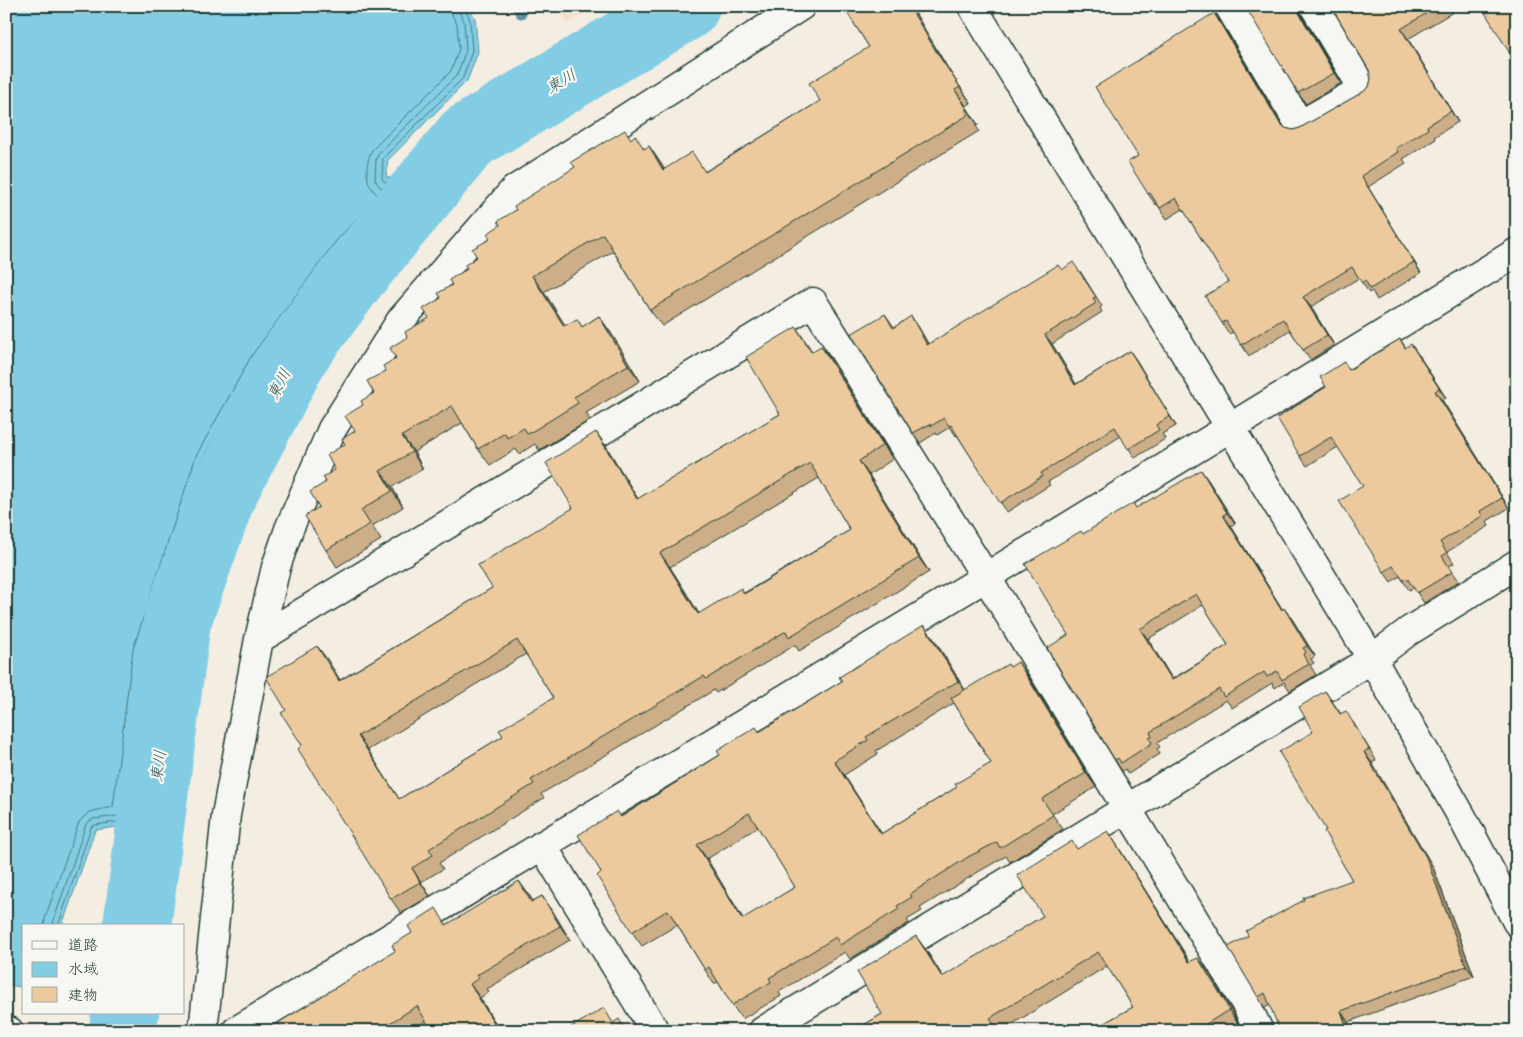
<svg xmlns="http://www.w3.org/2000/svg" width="1523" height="1037" viewBox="0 0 1523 1037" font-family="'Shantell Sans','Klee One',sans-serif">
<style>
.built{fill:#f2e2cd}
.water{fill:#83cde4;stroke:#5b939e}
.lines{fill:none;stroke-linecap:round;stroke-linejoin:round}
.shore{stroke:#47777a;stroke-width:1}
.stream{stroke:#5b939e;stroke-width:11}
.river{stroke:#83cde4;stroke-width:68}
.minor-casing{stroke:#1f3d34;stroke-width:31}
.minor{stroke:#f6f6f2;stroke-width:28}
.wall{fill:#ccae88;stroke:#1f3d34;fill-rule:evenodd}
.shaded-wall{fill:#a68d6f;stroke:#1f3d34}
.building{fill:#edca9e;stroke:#1f3d34;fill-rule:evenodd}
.labels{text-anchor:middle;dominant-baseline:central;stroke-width:4.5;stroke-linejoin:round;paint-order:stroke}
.water-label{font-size:16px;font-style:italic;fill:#335a57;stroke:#f6f6f2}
</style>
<rect width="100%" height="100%" fill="#f4ede1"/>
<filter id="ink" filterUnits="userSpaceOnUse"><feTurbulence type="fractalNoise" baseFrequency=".02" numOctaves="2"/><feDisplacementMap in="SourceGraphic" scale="10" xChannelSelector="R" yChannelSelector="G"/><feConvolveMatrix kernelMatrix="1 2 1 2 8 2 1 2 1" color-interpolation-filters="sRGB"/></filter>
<g filter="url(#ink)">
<path class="built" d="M557,6h40l-29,18z"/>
<path class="water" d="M6,6h462l7,12 3,34 -11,29 -79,79 -2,17 29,7 -64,69 -84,113 -53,96 -63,192 -21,171 -35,5 -33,96h-38v61l-18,-2z"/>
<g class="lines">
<path class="shore" d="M44,926l1,-8 34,-96 10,-10 24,-5 20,-158 63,-193 56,-101 84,-114 41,-44v-3c-13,-10 -12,-30 -5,-44l79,-79 8,-22 -2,-25 -5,-9 -1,-9
M52,926l34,-102 7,-5 25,-3 2,-2 20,-163 63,-193 55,-99 84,-113 49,-53 -1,-3 -10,-3 -5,-7 1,-21 3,-6 78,-78 9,-25 -2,-29 -5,-9 -1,-6
M58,926l33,-99 4,-2 29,-4 2,-2 20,-166 63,-192 54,-98 84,-113 55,-60 -1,-4 -16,-4 -3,-3 1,-21 80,-80 9,-27 -2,-31 -6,-14"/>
<path class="stream" d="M517,6l4,7"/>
<path class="river" d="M137,926l40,-305 45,-126 74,-142 57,-77 115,-139 218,-131
M123,1031l2,-18"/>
<g class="minor-casing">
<path id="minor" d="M972,6l400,653 90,158 55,105
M1229,6l71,119 63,-36 -49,-83
M259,639l554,-337 186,296 248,408 12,25
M542,845l113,186
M6,1030l3,1
M203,1031l23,-216 33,-176 17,-72 13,-38 43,-100 69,-109 113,-130 287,-184
M236,1031l750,-454 531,-325
M763,1031l609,-372 37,-28 108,-67"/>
</g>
<use href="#minor" class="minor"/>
</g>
<path class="wall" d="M843,6h68l39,66 21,31 -5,3 12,19 -2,1 3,5 -317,195 -12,-16 -37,-59 -69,41 21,34 12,-7 5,8 17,-11 12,17 29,48 -54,32 4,7 -51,30 -4,-6 -16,10 -3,-5 -26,16 -12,-16 -16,-26 -48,29 9,17 -31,18 11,20 -31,19 9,14 -44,27 -11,-17 -7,-43 7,-25 9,-12 10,-26 10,-13 8,-26 11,-12 12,-22 10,-13 11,-21 22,-19 12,-20 11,-13 15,-16 33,-44 131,-86 14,10 4,-3 15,23 42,2 114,-70 49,-54z
M1331,6h132l-55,33 50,83 -24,15 2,2 -33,20 3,4 -38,24 53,86 -44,27 -5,-9 -3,2 -10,-15 -48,29 23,38 -24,15 -20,-30 -41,26 -16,-24 -4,2 -7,-11 6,-41 -45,-73 -16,10 -10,-15 -1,1 -8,-11 -10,-38 76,-143 7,10 61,102 3,3 8,2 7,-2 63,-36 6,-5 2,-8 -2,-9z
M1300,13l41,70 -35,21 -8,-11z
M1062,270l18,1 22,35 -2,2 2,4 -50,32 24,40 54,-33 46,75 -14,8 3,5 -30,19 -14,-22 -73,46 2,3 -43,27 -50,-77 -1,1 -6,-9 -13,8 -1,-2 -16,10 -7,-10 -28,-119 9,13 24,-1 10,18z
M796,327l16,24 19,8 62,100 -24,16 60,97 -130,79 -4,-6 -79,48 -2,-3 -173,104 3,4 -105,65 4,6 -22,13 9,14 -29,17 -10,-14 -89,-154 -16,-35 31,-64 23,34 152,-92 81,-80 33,-62 32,53 142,-85zM819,478l31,52 -106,63 -45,21 -29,-47zM526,654l27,44 -50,38 -104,63 -31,-49z
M1400,339l6,9 12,6 28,44 -4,2 67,108 -22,13 2,5 -42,26 7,11 -5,3 10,15 -35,22 -10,-15 -5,2 -9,-14 -9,6 -7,-10 -21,-86 -25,-39 -31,19 -7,-10 26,-69 18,-25 5,7z
M1208,480l27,43 -4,3 51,83 10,10 23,37 -4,3 3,4 -4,2 6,10 -26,16 -6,-9 -9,6 -3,-5 -40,25 -6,-8 -69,43 3,4 -3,2 3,5 -32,20 -3,-5 -3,2 -7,-11 -47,-125 15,-101 53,-26zM1203,605l25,40 -56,34 -24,-40z
M934,639l31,51 45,-23 18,9 68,111 -44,27 11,15 -53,33 -4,-6 -28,16 -58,36 2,3 -15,9 2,3 -59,36 -5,-7 -66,40 2,4 -39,23 -10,-14 -14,-23 -4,2 -9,-14 -28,-45 -35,21 -10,-14 -11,-115 138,-86zM954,703l37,60 -34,24 -76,47 -37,-59 34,-21 -2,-3zM758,827l37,60 -52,32 -36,-60z
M1325,691l16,23 12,8 23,38 -4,3 61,104 41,109 -126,46 -78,-17 -5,3 -7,-11 -10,-61 104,-56 -26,-50 -13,-98z
M1117,845l73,117 18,9 25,42 5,11 -10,7h-138l43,-24 -26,-41 -106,65h-147l28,-17 44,-64 17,27 100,-61 34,-67z
M529,895l4,6 9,-5 10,14 18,30 -83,49 2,3 -9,6 20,33h-68l-6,-10 -17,10h-126l164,-107z"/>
<path class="shaded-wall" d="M909,6h2l39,66 21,31 -32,-47z
M1295,6h4l1,7 41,70 -7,-10z
M1214,13l7,10 66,110 -8,-11z
M1401,29l7,10 50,83 -7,-11z
M955,90l11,16 12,19 -11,-16z
M649,146l11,16 15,24 -12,-16z
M1361,176l7,11 53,86 -7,-11z
M532,276l12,16 32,50 -12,-16z
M1303,297l8,10 23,38 -7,-10z
M599,316l12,17 29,48 -12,-16z
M911,316l7,10 16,28 -7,-9z
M1045,335l7,9 30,50 -7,-9z
M1411,344l7,10 28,44 -7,-10z
M821,346l10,13 62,100 -10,-14z
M1130,351l7,10 39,65 -6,-10z
M1435,391l7,9 67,108 -7,-10z
M596,432l10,14 40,67 -9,-14z
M402,436l12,16 9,17 -11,-17z
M859,461l10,14 60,97 -10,-14z
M1201,470l7,10 27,43 -8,-10z
M380,471l12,16 11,20 -11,-16z
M1223,515l8,11 58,94 -7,-10z
M660,553l10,14 38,61 -10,-14z
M1284,608l8,11 23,37 -8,-10z
M924,625l10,14 34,56 -10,-14z
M1140,629l8,10 31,51 -7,-10z
M317,646l10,13 22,35 -10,-13z
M1018,662l10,14 68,111 -10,-14z
M358,736l10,14 40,63 -9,-14z
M1364,752l8,11 61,104 41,109 -8,-10z
M834,761l10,14 47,73 -10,-14z
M1108,831l9,14 82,131 -10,-14z
M697,845l10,14 45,74 -10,-14z
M412,868l18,28 -10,-14z
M519,881l10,14 12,21 -10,-14z
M542,896l10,14 18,30 -10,-14z
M916,936l10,14 26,41 -10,-14z
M1198,958l10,13 25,42 5,11 -9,-14z
M470,984l10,14 20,33h-1z
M1341,1011l7,11 3,9h-3z"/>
<path class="building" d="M843,6h66l30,50 21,31 -5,3 12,19 -2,1 3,5 -318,195 -47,-76 -71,42 32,50 13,-7 5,8 17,-11 29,49 -54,32 4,6 -50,31 -4,-6 -17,10 -2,-5 -27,16 -26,-43 -50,30 10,16 -32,19 12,20 -31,19 9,14 -44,26 -21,-34 14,-9 -9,-15 16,-10 -3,-5 12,-7 -8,-15 18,-11 -3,-5 13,-8 -10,-15 18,-11 -2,-4 13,-8 -7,-12 19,-10 -3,-5 13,-8 -6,-10 17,-11 -2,-5 24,-14 -6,-9 18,-11 -3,-5 14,-8 -3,-5 18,-11 -2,-4 12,-8 -5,-8 18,-10 -3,-5 13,-9 -2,-4 18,-11 -2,-4 61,-39 -4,-5 54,-32 6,9 4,-4 9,14 5,-3 14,24 29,-18 13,20 115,-71 -11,-18 60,-36z
M1245,6h50l39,67 -36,20z
M1331,6h107l-37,23 50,82 -24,15 1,3 -32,19 2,4 -37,24 53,86 -44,27 -5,-9 -3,3 -10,-16 -49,30 24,38 -24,15 -20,-31 -42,26 -15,-24 -4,2 -17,-27 23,-14 -52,-84 -16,10 -10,-15 -2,1 -20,-32 10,-6 -43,-69 119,-74 65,109 6,6 8,2 7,-2 63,-36 6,-5 2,-8 -2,-9z
M1481,6h36v59z
M1073,262l23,35 -3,1 3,5 -51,32 30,50 55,-34 40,65 -14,9 3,5 -31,19 -13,-22 -74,46 2,3 -43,27 -49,-78 -2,1 -5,-8 -13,8 -1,-2 -17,9 -62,-99 34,-20 8,14 18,-12 16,29 131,-80 4,5z
M796,327l15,25 10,-6 62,99 -24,16 60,97 -130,79 -3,-6 -80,48 -2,-3 -173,104 3,4 -105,65 4,6 -21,13 8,14 -29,17 -93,-150 4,-4 -21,-32 5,-3 -20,-33 51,-31 22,35 153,-93 -14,-23 95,-57 -27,-45 50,-31 41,67 143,-85 -34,-57zM810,463l40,67 -106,64 -3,-6 -43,26 -38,-61zM517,640l36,58 -54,32 4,6 -104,63 -41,-63z
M1400,339l5,9 6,-4 28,44 -4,3 67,107 -22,13 2,5 -42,26 7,11 -5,3 10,16 -35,21 -10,-15 -4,2 -10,-14 -9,6 -45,-71 24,-15 -32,-49 -31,19 -23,-38 49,-31 -6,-10 24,-15 5,8z
M1201,470l26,43 -4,2 59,95 2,-2 23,38 -4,2 3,4 -3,3 6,9 -27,16 -5,-9 -10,6 -3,-5 -40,25 -5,-8 -69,43 2,5 -3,1 3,5 -31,20 -3,-5 -3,2 -68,-112 21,-13 -43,-71 56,-33 2,3 50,-31 3,5zM1196,594l32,51 -56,35 -32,-51z
M924,625l34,56 -92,56 2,3 -34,21 47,73 76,-47 -2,-3 36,-21 -40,-65 57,-34 2,3 8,-5 68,111 -44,26 11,16 -53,33 -3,-6 -29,15 -58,37 2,3 -15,9 2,3 -59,36 -4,-8 -67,41 2,4 -39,23 -23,-38 -4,3 -37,-60 -36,22 -35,-56 4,-4 -23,-37 39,-24 4,6 99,-62 -3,-4 39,-24 3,5 83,-51 -3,-4zM749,813l46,74 -53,32 -45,-74z
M1325,691l15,23 6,-3 23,38 -5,3 62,105 40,109 -125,45 7,20h-68l-15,-38 -7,4 -30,-50 20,-11 -2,-5 58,-31 -1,-2 49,-18 -28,-49 2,-1 -47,-78 34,-20 -14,-25z
M1108,831l81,131 9,-4 26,42 5,10 -28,17 2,4h-113l43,-24 -35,-55 -108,66 8,13h-144l28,-17 -25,-42 59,-36 26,41 101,-61 -26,-41 55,-34 5,8z
M519,881l12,21 11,-6 18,30 -83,49 2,3 -9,6 29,47h-67l-15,-25 -40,25h-94l-5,-8 117,-72 -3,-6 20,-12 -4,-7 28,-18 10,17z
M604,1008l9,15 6,-4 7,12h-61z"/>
</g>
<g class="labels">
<g class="water-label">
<text transform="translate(561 81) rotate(-31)">東川</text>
<text transform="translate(279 384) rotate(-62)">東川</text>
<text transform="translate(158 766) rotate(-82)">東川</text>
</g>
</g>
<rect width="1523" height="1037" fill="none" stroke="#f6f6f2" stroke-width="25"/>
<rect x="12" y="12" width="1498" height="1012" fill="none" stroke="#1f3d34" stroke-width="2" filter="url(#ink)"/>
<rect x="22" y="924" width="162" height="90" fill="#f6f6f2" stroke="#a0aca6"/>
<rect x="32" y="941" width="25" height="8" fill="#f6f6f2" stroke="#a0aca6"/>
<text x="68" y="950" font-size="15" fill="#1f3d34">道路</text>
<rect x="32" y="962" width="25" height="15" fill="#83cde4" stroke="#a0aca6"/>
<text x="68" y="974" font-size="15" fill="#1f3d34">水域</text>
<rect x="32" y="987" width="25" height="15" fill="#edca9e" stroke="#a0aca6"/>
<text x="68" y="1000" font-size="15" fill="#1f3d34">建物</text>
</svg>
